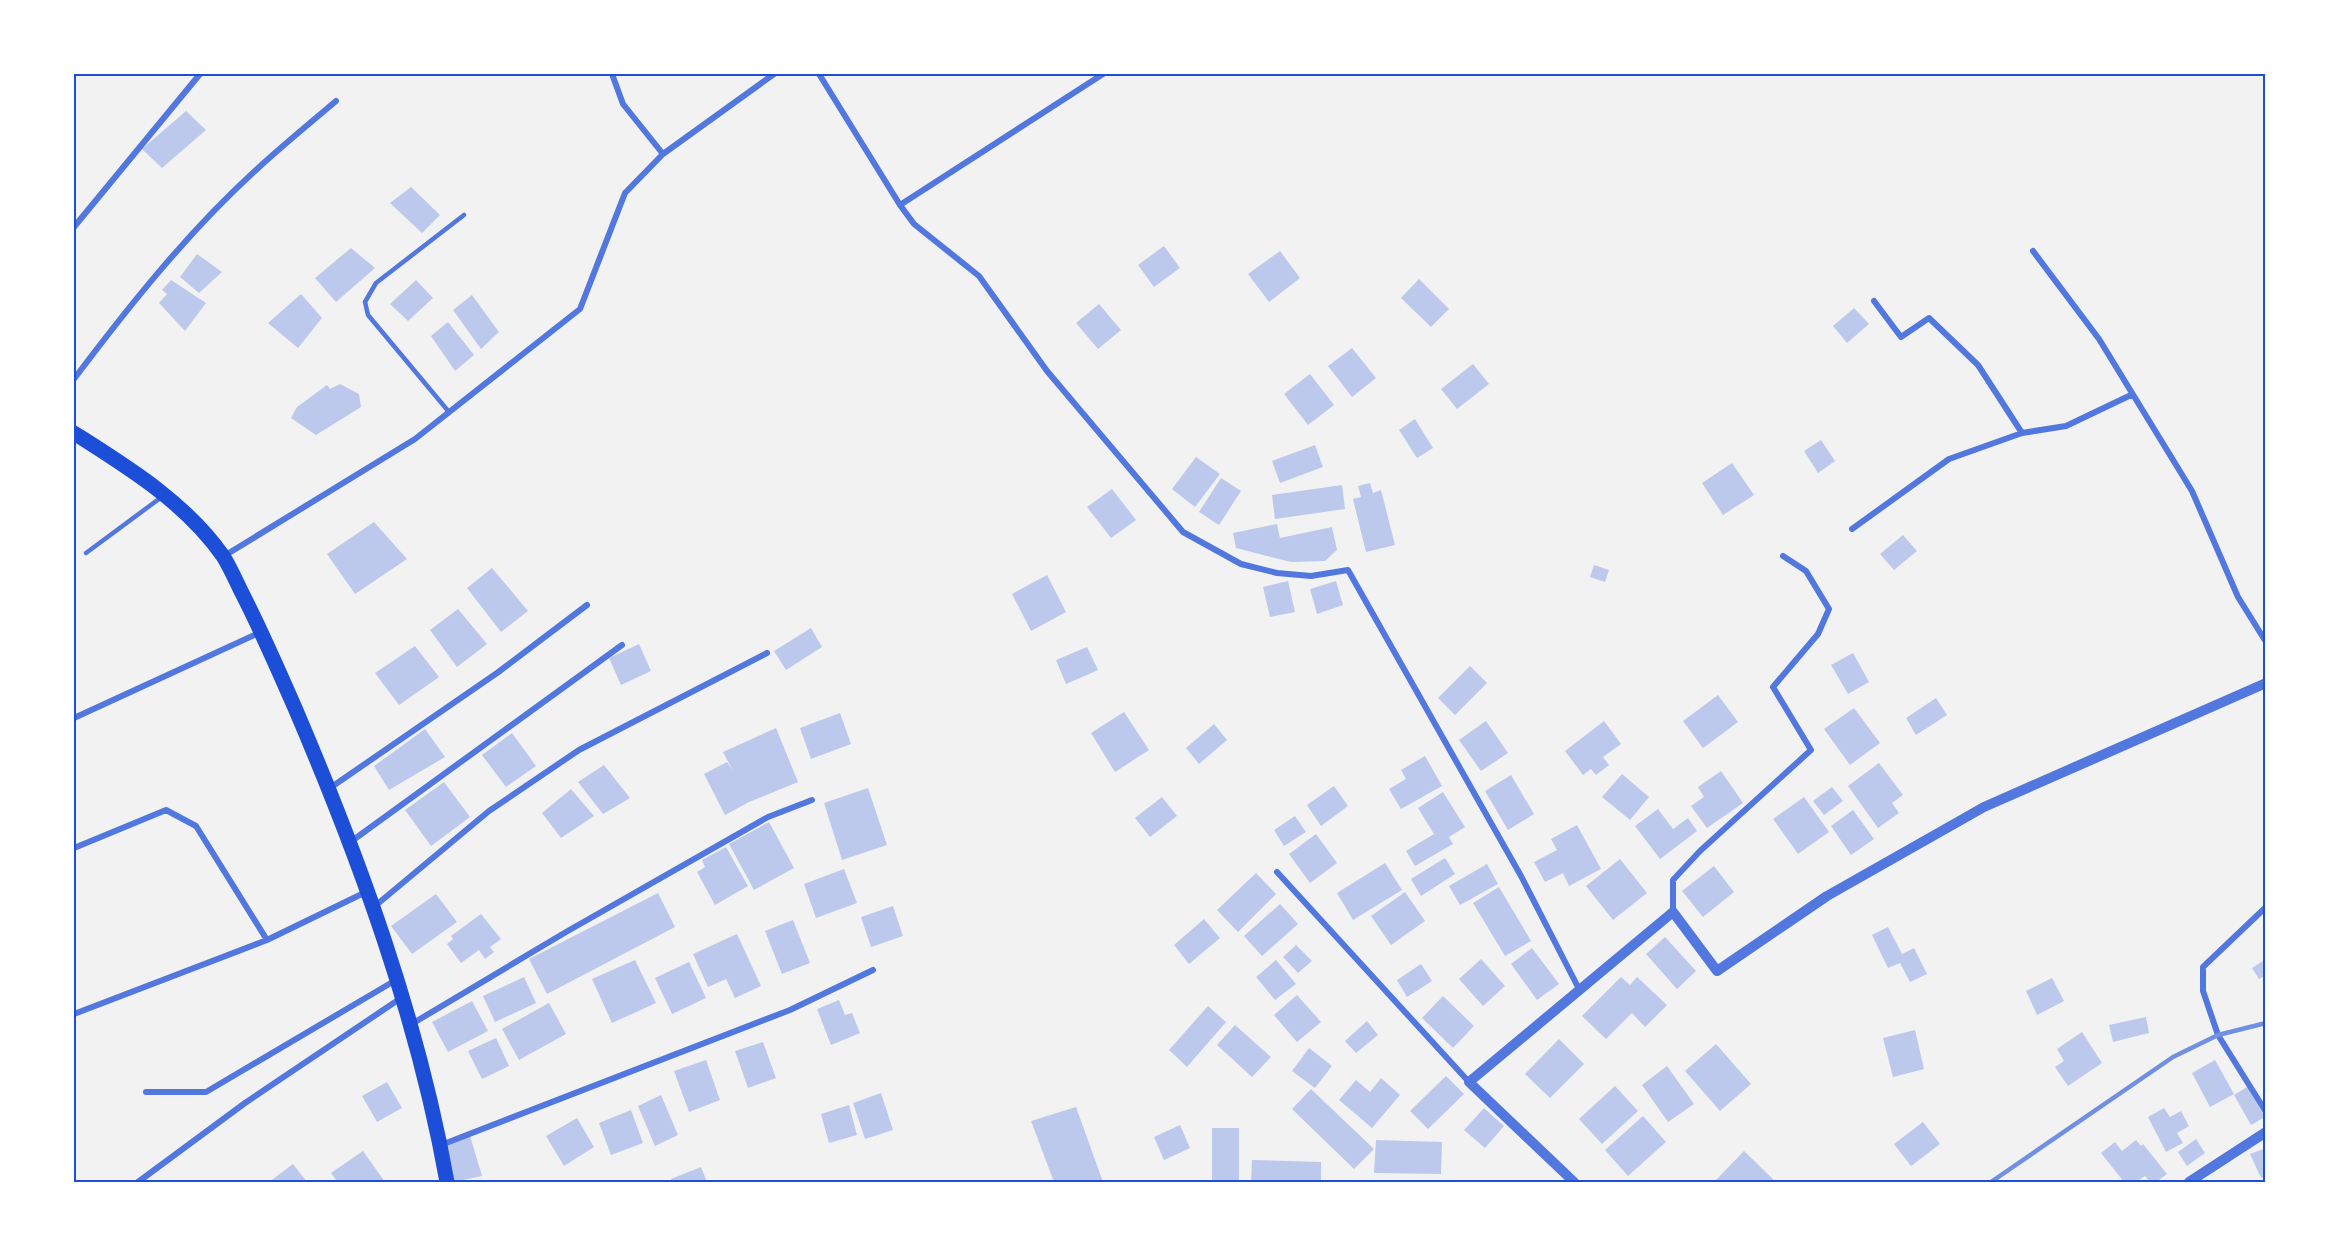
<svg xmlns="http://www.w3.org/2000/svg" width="2339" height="1256" viewBox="0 0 2339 1256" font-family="'Sofia Sans Condensed',sans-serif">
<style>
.building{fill:#bdc9ec}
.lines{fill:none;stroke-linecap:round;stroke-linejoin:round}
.service{stroke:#5277de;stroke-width:4.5}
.minor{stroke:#5277de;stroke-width:6}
.tertiary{stroke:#5277de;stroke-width:10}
.primary{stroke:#1d4ed8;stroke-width:15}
.rail{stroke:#7290e2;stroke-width:4.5}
.neatline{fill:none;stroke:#1d4ed8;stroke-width:2}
</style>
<rect width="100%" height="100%" fill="#f2f2f2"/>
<path class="building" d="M186,111l20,19 -44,38 -20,-19z
M411,187l29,28 -18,18 -32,-30z
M1164,246l16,22 -26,19 -16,-22z
M351,248l24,20 -39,34 -21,-24z
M1280,251l20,27 -31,24 -21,-28z
M197,254l25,18 -23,21 -19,-16z
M1419,279l30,30 -18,18 -30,-29z
M171,280l35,23 -21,28 -26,-28 8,-9 -5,-4z
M416,280l17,18 -25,23 -18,-17z
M301,294l21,24 -24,30 -30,-25z
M472,295l27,37 -18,17 -28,-39z
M1099,304l22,26 -23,19 -22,-26z
M1854,308l15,16 -22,19 -14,-17z
M448,322l26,33 -19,16 -24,-35z
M1352,348l24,30 -24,19 -24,-31z
M1473,364l16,20 -32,25 -16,-20z
M1310,374l24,31 -26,20 -24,-31z
M340,384l19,10 2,13 -45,28 -25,-17 6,-11 30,-22 3,4z
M1415,419l18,29 -16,10 -18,-28z
M1821,440l14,21 -17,12 -14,-22z
M1315,445l8,22 -43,16 -8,-22z
M1196,457l24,17 -25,33 -23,-18z
M1732,463l22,32 -31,20 -21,-32z
M1221,478l20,13 -22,34 -20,-13z
M1370,483l3,10 8,-3 14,55 -29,7 -13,-53 8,-2 -3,-11z
M1342,485l3,24 -70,10 -3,-24z
M1112,489l24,31 -25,18 -24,-31z
M374,522l33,37 -52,35 -28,-40z
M1277,524l3,14 52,-11 5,23 -12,11 -34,1 -55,-14 -3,-15z
M1903,535l14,16 -23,19 -14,-16z
M1594,565l15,5 -4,12 -15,-5z
M492,568l36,43 -27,21 -34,-44z
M1047,575l19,37 -35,19 -19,-37z
M1288,581l7,31 -25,5 -7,-30z
M1336,581l7,24 -26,9 -7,-25z
M458,609l29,35 -30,23 -27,-37z
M811,628l11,19 -36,23 -12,-19z
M639,644l12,27 -30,14 -12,-27z
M415,646l24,31 -40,28 -24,-32z
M1087,647l11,23 -32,14 -10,-24z
M1853,653l16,29 -21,12 -17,-29z
M1470,666l17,17 -32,32 -17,-17z
M1718,695l20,27 -35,26 -20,-27z
M1936,698l11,17 -31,20 -10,-17z
M1854,708l26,35 -30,22 -26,-36z
M1124,712l25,38 -34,22 -24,-39z
M840,713l11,31 -40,15 -11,-31z
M1486,721l22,32 -27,18 -22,-31z
M1604,721l17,23 -18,13 6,8 -13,10 -5,-6 -8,6 -18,-24z
M1214,724l13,16 -28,24 -13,-16z
M776,728l22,54 -49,20 -24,13 -21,-41 23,-12 6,9 -10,-19z
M425,729l20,28 -56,33 -15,-24z
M512,733l24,33 -30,21 -24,-32z
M1425,756l17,30 -41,23 -12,-20 17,-10 -5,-9z
M1879,763l24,32 -11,8 7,10 -21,15 -30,-42z
M604,765l26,33 -27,16 -25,-32z
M1721,771l22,32 -36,25 -16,-22 13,-9 -6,-10z
M1622,774l27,23 -19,23 -28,-23z
M1511,775l23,39 -26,16 -23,-39z
M444,782l26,35 -39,29 -26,-36z
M1334,786l14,20 -27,20 -14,-21z
M1832,787l11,14 -19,14 -11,-14z
M868,788l19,57 -45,15 -18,-57z
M571,789l23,27 -33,22 -19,-25z
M1443,792l22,35 -16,10 4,7 -38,22 -9,-15 28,-17 -16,-26z
M1162,797l15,19 -27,21 -15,-19z
M1804,797l25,35 -31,22 -25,-35z
M1658,809l15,20 15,-11 9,13 -37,28 -25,-33z
M1853,810l21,29 -23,16 -20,-29z
M1295,816l11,16 -22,14 -10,-16z
M769,822l25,46 -40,22 -25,-46z
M1577,825l24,44 -32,17 -6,-13 -18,9 -11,-20 23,-12 -6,-11z
M1316,834l21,29 -27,20 -21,-29z
M726,847l22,39 -33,19 -18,-33 8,-5 -3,-7z
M1445,858l10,16 -34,22 -10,-17z
M1620,859l27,34 -34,27 -27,-34z
M1385,863l17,27 -49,30 -16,-27z
M1487,864l11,20 -38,21 -11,-19z
M1714,866l20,26 -31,25 -21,-26z
M844,869l13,34 -41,15 -12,-34z
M1256,873l20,21 -38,38 -21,-22z
M1499,887l32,54 -26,15 -32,-53z
M1405,892l20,29 -34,24 -20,-29z
M658,893l17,34 -128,67 -18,-35z
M436,894l21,28 -45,32 -21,-28z
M1280,904l18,20 -36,32 -18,-20z
M893,906l10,30 -32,11 -10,-30z
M481,914l20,25 -11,8 4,5 -9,7 -6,-9 -18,13 -14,-19 6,-5 -2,-3z
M1204,919l16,19 -31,26 -15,-19z
M793,920l17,43 -28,11 -17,-43z
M1888,927l14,27 12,-6 13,26 -17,8 -10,-19 -12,5 -16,-33z
M737,934l24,52 -26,12 -9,-19 -18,8 -15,-33z
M1665,937l31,34 -19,18 -31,-35z
M1296,945l16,16 -14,12 -15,-16z
M1532,948l27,36 -22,16 -26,-36z
M1481,959l24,27 -22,20 -24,-27z
M2266,959v16l-7,4 -7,-11z
M635,960l21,43 -44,20 -20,-44z
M1276,960l20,24 -21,16 -19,-23z
M689,962l17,36 -34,16 -17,-36z
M1421,964l11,17 -25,16 -10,-17z
M524,977l12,26 -41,19 -12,-26z
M1621,977l9,8 7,-8 30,28 -22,22 -13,-14 -26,26 -24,-23z
M2052,978l12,23 -27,14 -11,-24z
M1297,995l24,27 -24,20 -23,-27z
M1443,996l31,30 -21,22 -31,-30z
M839,1000l6,15 7,-2 8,20 -29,12 -14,-36z
M472,1001l16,30 -40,21 -16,-30z
M549,1003l17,31 -47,26 -17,-31z
M1208,1006l18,16 -39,45 -18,-17z
M2146,1017l3,16 -36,9 -4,-17z
M1367,1021l11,14 -22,18 -11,-12z
M1235,1025l36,32 -19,20 -35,-32z
M1915,1030l9,39 -31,8 -10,-39z
M2082,1032l20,31 -34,23 -13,-19 9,-6 -7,-12z
M496,1038l13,28 -27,13 -14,-28z
M1559,1039l25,25 -34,34 -25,-24z
M763,1042l13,36 -28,10 -13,-37z
M1716,1044l35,40 -31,27 -35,-40z
M1309,1048l23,18 -17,22 -23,-17z
M706,1060l14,40 -31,12 -15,-41z
M2215,1060l19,34 -24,13 -18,-34z
M1667,1066l27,38 -26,18 -26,-37z
M1446,1076l18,18 -36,35 -18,-18z
M1381,1078l19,17 -28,33 -33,-28 17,-20 14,12z
M387,1082l15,26 -25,14 -15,-26z
M1615,1086l23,25 -36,33 -23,-25z
M2247,1087l18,30 -14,8 -17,-30z
M1311,1089l63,60 -20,20 -62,-60z
M881,1093l12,37 -28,9 -12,-36z
M661,1095l17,40 -23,11 -17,-40z
M849,1105l8,30 -28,8 -8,-29z
M1076,1107l27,75h-49l-23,-61z
M1484,1108l20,18 -19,22 -21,-18z
M2164,1108l6,9 11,-6 8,15 -12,7 6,10 -17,9 -18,-35z
M631,1110l12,33 -32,12 -12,-32z
M1643,1116l23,26 -38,34 -23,-26z
M577,1118l17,29 -30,19 -18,-30z
M1923,1122l17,22 -29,22 -17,-22z
M1180,1125l10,23 -26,12 -10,-23z
M1212,1128h27v54h-27z
M470,1136l12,40 -29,6 -11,-38z
M2196,1139l9,14 -18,13 -9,-14z
M1376,1140l66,2 -1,32 -67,-1z
M2136,1140l5,6 2,-2 24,30 -11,8h-6l-5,-6 -9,6h-12l-23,-29 14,-11 7,9z
M2266,1148v28l-5,2 -11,-24z
M363,1151l22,31h-52l3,-2 -5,-7z
M1744,1151l32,31h-59l-2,-1z
M1252,1160l69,2v20h-70z
M293,1164l14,18h-38z
M701,1167l6,15h-35l-1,-3z
M1516,1180h51l1,2h-52z"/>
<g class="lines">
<path class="service" d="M449,412l-81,-97 -3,-13 11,-19 88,-68
M86,553l77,-57"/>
<path class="minor" d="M612,74l11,30 40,50
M819,74l81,131 14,19 65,52 68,95 136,161 58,32 36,9 34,3 37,-6 173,306 58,113
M900,205l203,-131
M74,227l126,-153
M2033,251l66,88 93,152 46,106 28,45
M1874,301l27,36 28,-19 49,47 44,68
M74,379c55,-73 114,-147 182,-209 26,-24 53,-46 80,-69
M1852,529l97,-70 73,-26 44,-7 65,-31
M224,556l191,-117 165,-130 45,-116 38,-39 111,-80
M74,718l187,-86
M330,788l167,-115 90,-68
M349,843l273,-198
M74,848l92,-38 30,16 71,114
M1277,872l192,210
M375,906l114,-95 90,-61 188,-97
M2266,907l-63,60v24l15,44 48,77
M1673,912v-32l27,-29 111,-101 -38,-63 45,-53 11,-25 -23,-38 -23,-15
M74,1014l193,-74 99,-48
M410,1025l156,-93 202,-115 44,-17
M146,1092h60l190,-112
M441,1145l349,-135 83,-40
M138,1182l107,-79 156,-105"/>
<path class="tertiary" d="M1574,1182l-105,-100 204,-170 44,59 110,-75 157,-89 282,-124
M2189,1182l77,-50"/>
<path class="primary" d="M74,433c55,35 111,69 149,123 7,11 13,25 19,37 19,37 36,76 53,115 65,152 123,311 152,474"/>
<path class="rail" d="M1991,1182l182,-125 45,-22 48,-12"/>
</g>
<rect width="2339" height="1256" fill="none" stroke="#ffffff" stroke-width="150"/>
<rect x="75" y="75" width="2189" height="1106" class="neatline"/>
</svg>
